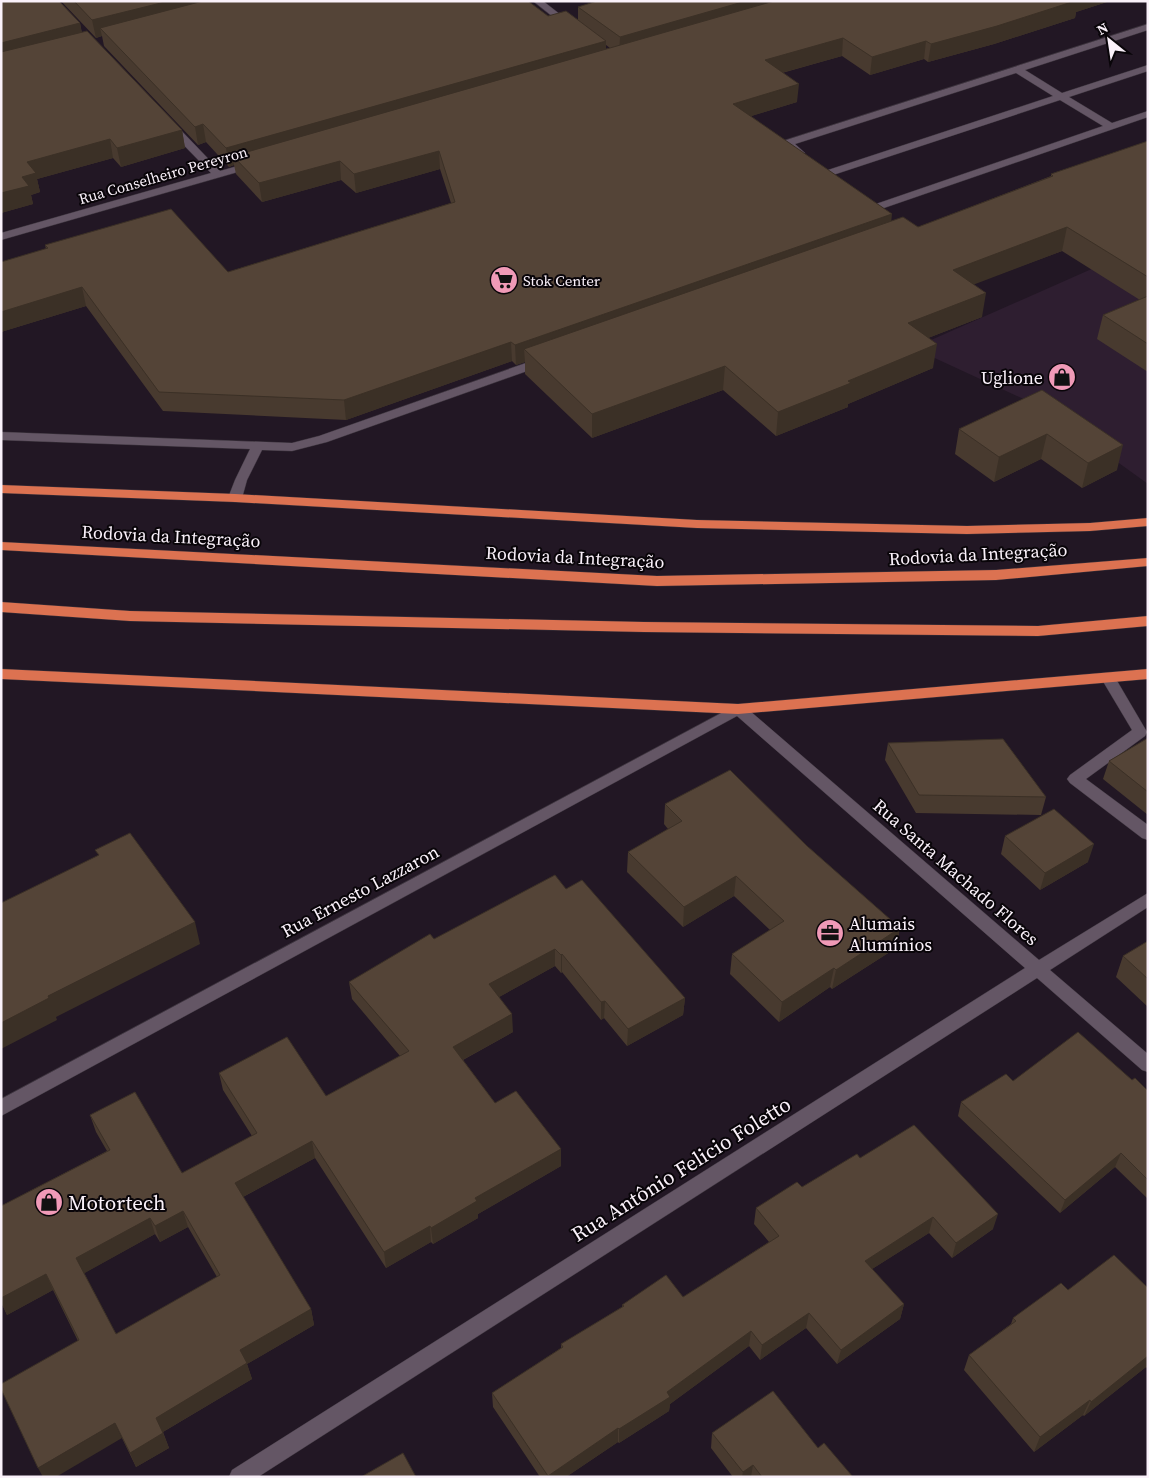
<svg xmlns="http://www.w3.org/2000/svg" width="1149" height="1478" viewBox="0 0 1149 1478" font-family="'Source Serif 4',serif">
<style>
.built{fill:#2e1e30}
.lines{fill:none;stroke-linecap:round;stroke-linejoin:round}
.service-casing{stroke:#3b333c;stroke-width:1}
.minor-casing{stroke:#3b333c;stroke-width:1}
.trunk-casing{stroke:#3b333c;stroke-width:1}
.service{fill:#645665;fill-rule:evenodd}
.minor{fill:#645665;fill-rule:evenodd}
.trunk{fill:#dc7251;fill-rule:evenodd}
.wall{fill:#483a2f;fill-rule:evenodd}
.shaded-wall{fill:#3b3026}
.building{fill:#544437;stroke:#3b3026;fill-rule:evenodd}
.labels{text-anchor:middle;dominant-baseline:central;stroke-width:4;stroke-linejoin:round;paint-order:stroke}
.far-street-label{font-size:15px;fill:#faf1fa;stroke:#090509}
.far-poi-label{font-size:15px;fill:#faf1fa;stroke:#090509;text-anchor:start}
.poi-label{font-size:18px;fill:#faf1fa;stroke:#090509;text-anchor:end}
.street-label{font-size:18px;fill:#faf1fa;stroke:#090509}
.near-street-label{font-size:21px;fill:#faf1fa;stroke:#090509}
.near-poi-label{font-size:21px;fill:#faf1fa;stroke:#090509;text-anchor:start}
</style>
<rect width="100%" height="100%" fill="#221724"/>
<path class="built" d="M1148,244v240l-107,-77 -128,-59z"/>
<g class="lines">
<g class="service-casing">
<path id="service" d="M1148,24v6l-123,40 37,23 86,-28v6l-79,26 43,26 36,-12v6l-267,92h-8l-1,-2 1,-2 230,-79 -43,-26 -227,75 -4,1 -5,-3 1,-2 228,-75 -37,-23 -221,71 10,9 -1,2h-8l-14,-12 1,-2z
M543,357l4,1 2,3 -2,3 -220,78 -35,9 -30,-1 -15,30 -5,18 -7,4 -7,-4 7,-18 15,-31 -249,-9v-8l291,11 27,-7z
M1108,673l5,1 34,58 -2,4 -59,43 62,46v15l-6,-2 -72,-55 -3,-4 3,-4 62,-45 -31,-52 2,-4z"/>
</g>
<g class="minor-casing">
<path id="minor" d="M533,1h10l32,25 -5,3 -3,-1z
M169,121l4,1 47,49 35,-10 5,3 -1,2 -258,74v-7l210,-60 -46,-47 -1,-2z
M738,704l5,1 296,255 109,-67v14l-98,63 98,84v18l-6,-2 -105,-92 -779,499h-29l3,-7 793,-502 -288,-252 -736,400v-17z"/>
</g>
<g class="trunk-casing">
<path id="trunk" d="M1,485l234,9 462,26 270,6 123,-3 58,-5v8l-58,5 -123,3 -270,-6 -462,-26 -234,-9z
M1,542l656,34 339,-6 152,-12v8l-152,14 -339,6 -656,-36z
M1,602l129,9 514,11 394,4 110,-10v10l-110,10 -394,-4 -514,-11 -129,-9z
M1,669l737,35 410,-35v10l-410,35 -737,-35z"/>
</g>
<use href="#service" class="service"/>
<use href="#minor" class="minor"/>
<use href="#trunk" class="trunk"/>
</g>
<path class="wall" d="M1,1l79,22 2,10 100,97 3,18 -64,19 -8,-9 -76,21 3,13 -9,3 2,9 -32,9z
M61,1h467l20,15 30,4v-13l19,-6h513l-34,11 -1,6 -81,26 -66,18 -4,-3 -54,16 -28,-19 -60,17 15,29 -46,14 140,105 27,6 133,-51v-2l97,-33v231l-51,-33 6,-24 37,-15 -78,-49 -89,33 9,33 -54,21 5,30 -85,36v3l-72,29 -53,-46 -131,48 -67,-64v-12l-9,3 -4,-4 -166,59 -183,-9 -77,-105 -85,26v-70l45,-13 -1,-4 183,27 223,-69 -11,-34 -84,24 -15,-13 -79,22 -26,-28 -2,-9 -5,2 -23,-25 -8,3 -94,-99 -2,-10 -6,2zM606,45l4,3 -4,1z
M1042,390l75,80 -35,18 -41,-29 -47,23 -39,-28 4,-25z
M1148,738v77l-45,-36 6,-18z
M888,743l158,54 -5,18 -125,-2 -31,-53z
M665,804l142,42 93,82 -4,20 -64,41 -2,-2 -51,35 -49,-48 2,-20 38,-24 -36,-34 -51,31 -56,-55 1,-20 40,-23 -4,-5z
M1005,836l83,26 -48,28 -39,-36z
M566,889l119,109 -2,17 -56,31 -23,-28 -3,2 -39,-48 -1,1 -6,-7 -56,31 14,35 -50,28 32,43 66,63 -83,48v4l-45,26 -2,-2 -45,26 -71,-110 -72,39 68,112 3,16 -67,39 5,15 -89,53 6,16 -33,19 -14,-29 -44,-97 -25,-51 -46,25 -6,-13v-96l106,-55 -11,-19 -6,-17 92,58 70,-37 -29,-46 -4,-17 107,23 74,-40 -48,-57 -3,-17 85,-43zM188,1227l29,50 -101,57 -32,-61 71,-39 5,8z
M1148,941v66l-32,-30 7,-21z
M1132,1080l16,11v108l-33,-32 -55,46 -102,-97 3,-14 52,-21z
M802,1187l191,42 -41,29 -23,-25 -57,36 32,35 -4,15 -63,45 -31,-36 -46,32 -11,-14 -79,58 -1,7 -50,32 -1,-1 -52,35h-26l-47,-70 -1,-14 69,-45v-4l61,-37v-2l61,-8 86,-55 -15,-18 2,-16z
M1148,1288v81l-2,-2 -62,49 -1,-1 -49,37 -70,-82 5,-15 42,-31 2,-6 55,-28z
M712,1433l106,15 35,29h-120l-22,-29z"/>
<path class="shaded-wall" d="M169,1h71l-140,27 2,8 -6,2 -4,-18z
M746,1h58l-185,54 1,-18z
M1071,1h39l-34,11 -1,6 -81,26 -66,18 3,-18z
M80,23l3,18 -82,21v-19z
M843,38l-1,18 -79,22 2,-18z
M606,41v17l-373,98 1,9 -5,2 -3,-19z
M926,41l-2,18 -54,16 2,-18z
M799,84l-2,18 -65,20 1,-18z
M203,124l3,18 -8,3 -3,-18z
M182,130l3,18 -64,19 -4,-19z
M110,139l3,19 -76,21 3,13 -9,3 2,9 -32,9v-20l26,-31z
M439,151l1,18 -84,24 -2,-19z
M340,161l1,19 -79,22 -3,-19z
M892,214l-2,19 -366,116 1,13 -9,3 -1,-20z
M1067,227l-5,24 -113,43 4,-24z
M82,287l4,19 -85,26v-20z
M986,293l-4,24 -77,30 3,-24z
M511,342l1,19 -166,59 -2,-20z
M937,344l-4,24 -85,36v3l-72,29 2,-24 70,-31z
M725,366l-2,24 -131,48v-24z
M1047,434l-6,25 -47,23 5,-25z
M1123,445l-6,25 -35,18 6,-25z
M1094,844l-6,18 -48,28 5,-17z
M736,876l-2,20 -51,31 1,-20z
M195,922l5,22 -144,73 1,3 -56,29v-26l47,-27z
M900,928l-4,20 -64,41 4,-19z
M555,949v17l-65,36 -1,-18z
M562,954v18l-1,1v-18z
M834,968l-4,19 -51,35 3,-20z
M685,998l-2,17 -56,31 1,-17z
M605,1001l-1,17 -3,2v-18z
M512,1014l1,18 -58,32 -2,-17z
M312,1141l3,17 -76,41 -4,-16z
M561,1149v17l-83,48v4l-45,26 -2,-16 44,-30z
M1121,1153l-6,14 -55,46 5,-13z
M183,1211l5,16 -28,15 -5,-16z
M998,1214l-5,15 -41,29 4,-15z
M933,1217l-4,16 -68,43 4,-15z
M150,1218l5,16 -72,40 -7,-16z
M430,1226l1,16 -45,26 -2,-16z
M46,1274l7,16 -46,25 -6,-13v-4z
M904,1304l-4,15 -63,45 4,-14z
M311,1309l3,16 -67,39 5,15 -91,54 -5,-15 84,-68z
M809,1313l-3,15 -46,32 2,-15z
M751,1331l-2,15 -79,58 -1,7 -50,32v-14l48,-37z
M1148,1356v7l-2,4 -62,49 7,-14z
M1090,1400l-7,15 -49,37 6,-15z
M115,1423l7,15 -66,39h-13l-5,-9z
M618,1428v14l-52,35h-18v-1z
M163,1433l6,15 -33,19 -6,-14z
M753,1465l-2,12h-9l1,-5z"/>
<path class="building" d="M1,1h58l21,22 -79,20z
M74,1h95l-77,19z
M203,1h325l20,15 18,-5 40,30 -380,107 -23,-24 -8,3 -95,-99z
M597,1h149l-126,36 -42,-30z
M774,1h301l-78,25 -66,18 -5,-3 -54,16 -29,-19 -78,22 34,24 -66,20 159,110 -377,131 -4,-3 -167,58 -185,-8 -77,-105 -81,25v-50l47,-14 -3,-3 126,-36 57,63 227,-70 -16,-51 -85,23 -14,-13 -81,22 -26,-27z
M87,31l95,99 -65,18 -7,-9 -83,23 9,11 -14,4 7,9 -28,7v-141z
M1148,141v136l-81,-50 -114,43 33,23 -78,30 29,21 -89,37 3,2 -73,29 -53,-46 -133,48 -68,-65 379,-132 15,10 135,-51 -2,-2z
M1148,296v48l-45,-29z
M1042,390l81,55 -35,18 -41,-29 -48,23 -40,-28z
M1148,738v54l-39,-31z
M1003,739l43,58 -127,-2 -31,-52z
M730,770l77,76 93,82 -64,42 -2,-2 -52,34 -50,-48 52,-33 -48,-45 -52,31 -56,-55 54,-31 -17,-17z
M1054,809l40,35 -49,29 -40,-37z
M130,833l65,89 -147,74 1,2 -48,25v-120l98,-48 -4,-5z
M555,875l11,14 16,-9 103,118 -57,31 -23,-28 -4,1 -39,-48 -1,1 -6,-6 -66,35 23,30 -59,33 42,56 21,-12 45,58 -86,49 2,3 -46,27 -1,-2 -46,26 -72,-111 -77,42 76,126 -71,41 7,13 -91,55 7,15 -33,20 -15,-30 -77,45 -37,-79v-5l78,-44 -33,-66 -45,24v-92l109,-56 -20,-35 45,-23 47,81 75,-40 -38,-60 68,-36 39,59 83,-45 -60,-69 81,-48 4,5zM183,1211l37,64 -104,59 -40,-76 74,-40 5,8z
M1148,941v38l-25,-23z
M1078,1032l54,48 3,-2 13,13v89l-27,-27 -56,47 -104,-98 45,-28 7,7z
M914,1125l84,89 -42,29 -23,-26 -68,44 39,43 -63,46 -32,-37 -47,32 -11,-14 -84,61 3,5 -51,32 -1,-1 -70,48 -56,-83 71,-46 -2,-3 63,-38 -2,-1 44,-30 17,22 96,-61 -23,-28 41,-26 5,5 55,-33 3,4z
M1114,1255l34,33v68l-57,46 -1,-2 -50,37 -71,-82 47,-34 -3,-3 48,-35 7,7z
M773,1391l45,57 6,-5 29,34h-91l-9,-12 -10,7 -31,-39z
M403,1453l13,24h-55z"/>
<defs>
<g id="supermarket-disc" transform="scale(1.4375)"><circle r="9.5" fill="#f09ab7" stroke="#090509"/><path d="M-6-5.5h2.5l.6 2H6L4.5 2H-2.5L-4.4-4H-6ZM-1.5 3.2a1.3 1.3 0 1 0 .1 0ZM3 3.2a1.3 1.3 0 1 0 .1 0Z" fill="#111"/></g>
<g id="shop-disc" transform="scale(1.4375)"><circle r="9.5" fill="#f09ab7" stroke="#090509"/><path d="M-5-2.5h2.3a2.7 3.5 0 0 1 5.4 0H5L5.5 6h-11ZM-1.5-2.5h3a1.5 2.3 0 0 0-3 0Z" fill="#111"/></g>
<g id="office-disc" transform="scale(1.4375)"><circle r="9.5" fill="#f09ab7" stroke="#090509"/><path d="M-6-3h4V-5.5h4V-3h4V5H-6ZM-1-4.5V-3h2v-1.5ZM-6 0V1H6V0Z" fill="#111"/></g>
</defs>
<g fill-rule="evenodd">
<use href="#supermarket-disc" x="504" y="280"/>
<use href="#shop-disc" x="1062" y="377"/>
<use href="#office-disc" x="830" y="933"/>
<use href="#shop-disc" x="49" y="1202"/>
</g>
<g class="labels">
<g class="far-street-label">
<text transform="translate(163 175) rotate(-16)">Rua Conselheiro Pereyron</text>
</g>
<g class="far-poi-label">
<text x="523" y="280">Stok Center</text>
</g>
<g class="poi-label">
<text x="1043" y="377">Uglione</text>
<text x="849" y="923" text-anchor="start">Alumais<tspan x="849" dy="21">Alumínios</tspan></text>
</g>
<g class="street-label">
<text transform="translate(171 536) rotate(3)">Rodovia da Integração</text>
<text transform="translate(978 554) rotate(-3)">Rodovia da Integração</text>
<text transform="translate(575 557) rotate(3)">Rodovia da Integração</text>
<text transform="translate(956 872) rotate(41)">Rua Santa Machado Flores</text>
<text transform="translate(360 891) rotate(-28)">Rua Ernesto Lazzaron</text>
</g>
<g class="near-street-label">
<text transform="translate(681 1169) rotate(-32)">Rua Antônio Felicio Foletto</text>
</g>
<g class="near-poi-label">
<text x="68" y="1202">Motortech</text>
</g>
</g>
<rect width="1149" height="1478" fill="none" stroke="#faf1fa" stroke-width="5"/>
<g transform="translate(1109 40) rotate(330)" stroke="#090509" stroke-width="4" paint-order="stroke">
<path d="M0-4L9 19L0 12L-9 19Z" fill="#faf1fa"/>
<text y="-8" font-size="14" font-weight="bold" text-anchor="middle" fill="#faf1fa">N</text>
</g>
</svg>
